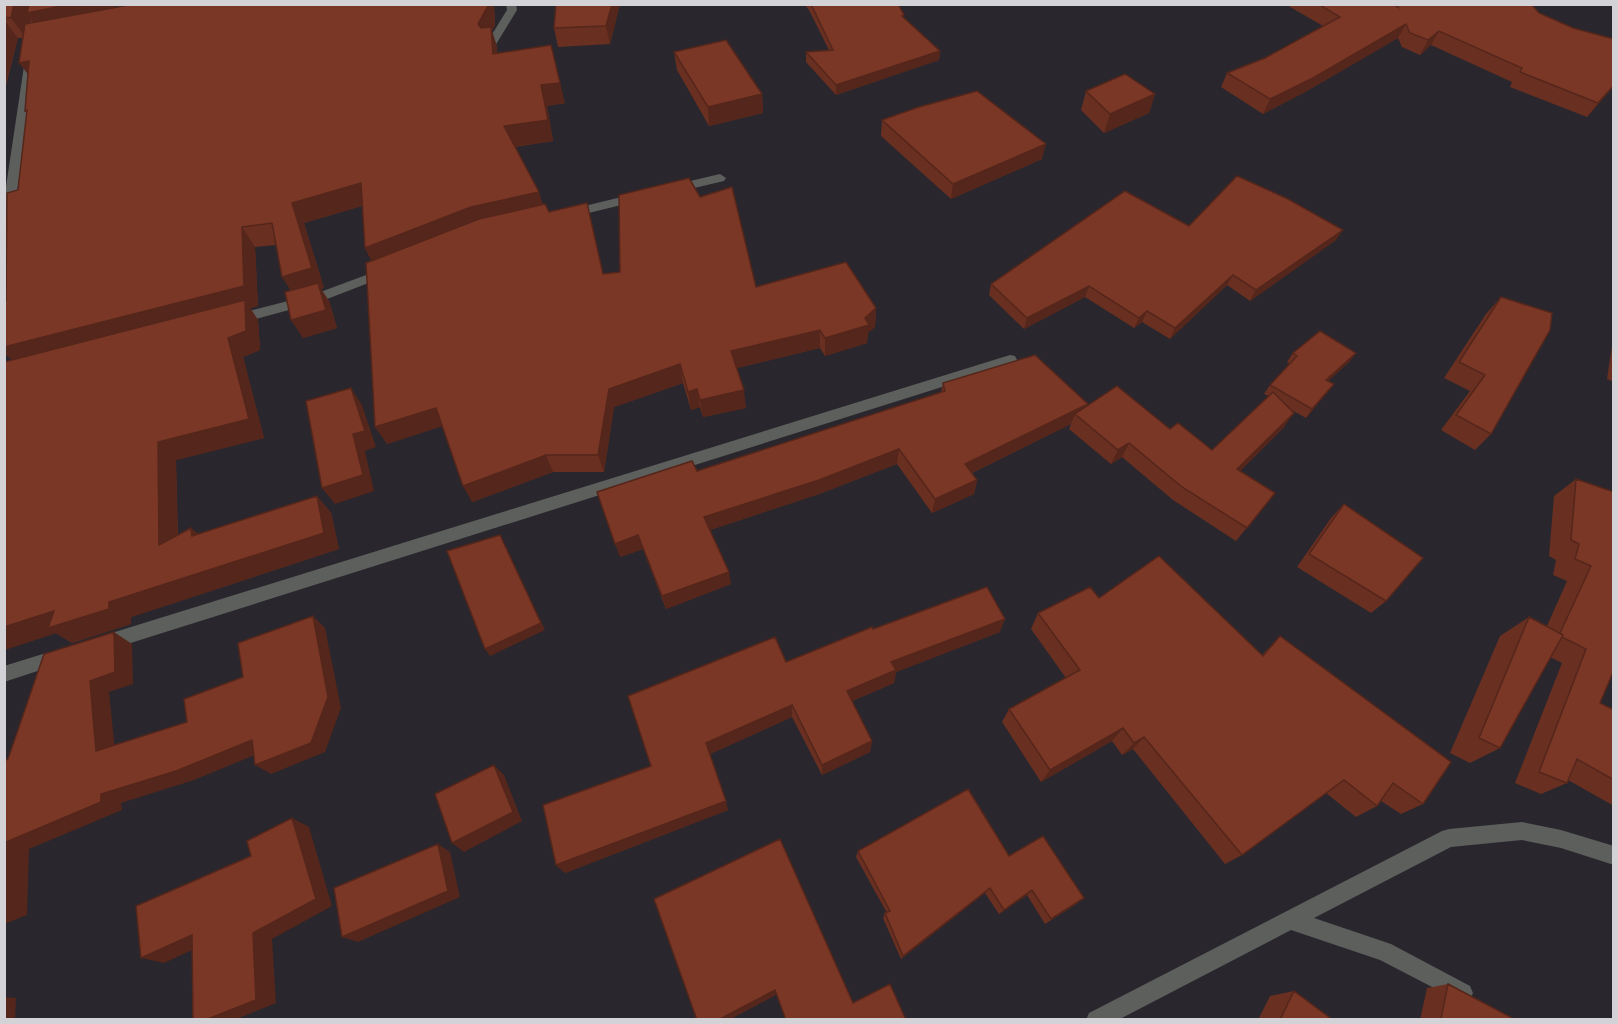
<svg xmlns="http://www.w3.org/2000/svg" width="1618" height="1024" viewBox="0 0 1618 1024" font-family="Raleway,sans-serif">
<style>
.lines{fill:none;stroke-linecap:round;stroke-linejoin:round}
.minor{fill:#5c5f5c;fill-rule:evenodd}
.wall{fill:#692f21}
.shaded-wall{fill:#55261b}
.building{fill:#7a3726;stroke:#55261b;stroke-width:1.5}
</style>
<rect width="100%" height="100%" fill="#29272d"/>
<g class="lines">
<path class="minor" d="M506,4h10l1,6 -22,36h-8l-1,-2 21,-34z
M29,63l5,3 -24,179 -6,4v-49l20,-134z
M720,174l6,4 -2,3 -51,12 -6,-4 2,-3z
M638,193l4,1v6l-74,18 -6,-4 2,-3z
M385,268l6,4 -2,3 -67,26 -85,23 -6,-5 6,-5 78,-20z
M1010,355l5,1 2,4 -2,4 -913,288 -6,-3 -2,-5 2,-5 6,-3z
M59,649l6,3 2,5 -2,5 -61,20v-16z
M1522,822l39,8 53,16v19l-53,-17 -39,-8 -71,7 -137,71 77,26 79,42 3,7 -3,7 -7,3 -83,-43 -89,-30 -173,90h-32l3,-7 353,-182 7,-2z"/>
</g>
<path class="wall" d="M4,4h110v4l20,-4h360v2l1,19 -3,6 5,16v6l68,50 -18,3 6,35 -38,6 28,57 6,8 42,10 12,52 153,13 120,21 -1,19 -7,5 -1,11 -42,13 -5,-8 -83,20 9,40 -43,9 -3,-10 -9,3 -8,-27 -69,24 -10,65h-51l-81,30 -30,-76 -55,18 -15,-183 -7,-13 -3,-42 -58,17 20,65 -3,1 8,12 8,27 -34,10 -13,-48 -14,-45 -21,2 3,59 -8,2 8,12 2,30 -17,7 21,81 -88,22 2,75 13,-7 7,6 119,-38 14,17 8,36 -208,68v7l-59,19 -16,-10 -52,17v-288l8,-2 -8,-7v-51l2,-1 21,-188 1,-39 -5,-36h-5l-13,51z
M556,4h64l-10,40 -52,3 -4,-19z
M804,4h94l6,14 36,33 -1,9 -103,35 -30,-33v-10l23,-2 -20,-40z
M1285,4h246l8,9 34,15 41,11v47l-27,31 -77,-30 2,-5 -81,-37 -11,10 -18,-8 -4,-9 -93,54 -42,22 -42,-27 6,-14 38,-15 58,-32z
M674,52l88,42 1,19 -54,13 -32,-56z
M1086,91l69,3 -6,19 -45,20 -23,-23z
M882,120l160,39 -91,40 -70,-63z
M1189,226l147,14 -86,61 -23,-16 -57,54 -28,-17 -8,6 -49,-31 -61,32 -35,-34 2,-11z
M1501,297l-10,137 -16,16 -34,-20 29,-39 -26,-13 42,-64z
M1613,340h1v42l-7,-3z
M1293,353h63l-7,9 -21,19 6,3 -28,34 -16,-9 -6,18 -44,44 35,22 -39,48 -63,-41 -51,-43 -11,7 -42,-35 2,-5 -99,49 5,7 -3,14 -42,19 -35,-49 -78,30 -109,36 21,54 -65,25 -23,-60 -23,8 77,-86 244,-79 2,-9 145,21 -1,3 83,22 42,21 57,-54 -5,-2 6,-9 20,-21 -3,-2z
M1576,479l38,13 -14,211 14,7v96l-46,-26 -1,3 -26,11 -26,-11 47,-120 -12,-6 -50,91 -30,15 -20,-10 50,-117 29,-19 18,9 20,-45 -14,-6 3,-15 -7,-4 5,-60z
M1344,504l42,97 -15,12 -74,-46 34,-49z
M1099,598l163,57 18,-19 143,168 -22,10 -20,-13 -4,5 -21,11 -30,-24 -84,62 -17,9 -92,-115 -11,6 -10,-14 -71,41 -39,-60 7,-13 57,-31 -35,-49 7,-16z
M873,629l127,3 -104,40 -2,11 -42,18 20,40 -2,11 -48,23 -30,-58 -82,37 18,56 -163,63 -9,-8 95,-99 135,-104z
M858,851l151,5 69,47 -33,21 -18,-29 -28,19 -14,-21 -84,66 -18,-41 2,-5h2l-31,-56z
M1448,984l66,35 2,1h-96l7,-32z
M1294,991l39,29h-75l12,-24z"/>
<path class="shaded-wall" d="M14,4h100l-1,17 -71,13 -11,-15 -4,20 -16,-21z
M489,4h5v2l1,19 -3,6 5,16 2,28 -21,-51z
M612,4h8l-10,40 -4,-18z
M4,20l14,18 -14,51z
M1406,24l-8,14 -93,54 -42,22 7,-15z
M1439,31l-8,14 -11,10 8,-15z
M551,45l14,58 -18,3 6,35 -42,6 -7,-21 37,-41z
M940,51l-1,9 -103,35v-10z
M29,61l6,22 -16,-20z
M1614,85v1l-27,31 11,-14z
M762,94l1,19 -54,13 -1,-19z
M1155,94l-6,19 -45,20 6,-19z
M1046,144l-4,15 -91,40 2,-15z
M361,183l10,20 -67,20 20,65 -3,1 8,12 8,27 -34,10 -12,-18 4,-23 -13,-20 10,-74z
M539,192l6,20 -170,56 -10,-20 106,-41z
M242,227l13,20 3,59 -8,2 8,12 2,30 -17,7 21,81 -88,22 2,102 -19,-17 -138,-178 -17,-14v-6z
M1343,230l-7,10 -86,61 6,-11z
M1233,275l-6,10 -57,54 5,-11z
M1089,286l-4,11 -61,32 3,-11z
M876,308l-1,19 -7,6 -1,10 -42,13v-18l40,-20z
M1147,311l-5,11 -8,6 5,-10z
M820,330v18l-87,21 -2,-18z
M1356,353l-7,9 -30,27 7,-9z
M680,364l3,19 -69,24 -10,65 -6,-17 11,-66z
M1334,384l-7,9 -21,25 6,-9z
M351,388l11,17 14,42 -11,4 9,40 -39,13 -13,-16 31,-54z
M697,389l3,18 -9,3 -3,-18z
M744,390l2,18 -43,9 -3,-17z
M1088,404l-6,15 -7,-5 -4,10 -110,54 4,-14z
M436,408l10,17 -59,19 -12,-17z
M1294,413l-10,14 -56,56 9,-14z
M1129,443l-7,14 -11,7 7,-14z
M899,449l-2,15 -78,30 -112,37 -3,-14z
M546,455l7,17 -81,30 -9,-16z
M977,480l-3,14 -42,19 3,-14z
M317,496l14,17 8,36 -208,68v7l-59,19 -16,-10 -52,17v-23l50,-16 55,-9z
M191,528l19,16 -18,-8z
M500,535l45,95 -55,26 -5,-7z
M638,535l5,14 -23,8 -5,-13z
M729,572l2,12 -65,25 -4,-13z
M313,616l12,12 16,80 -16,44 -54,22 -16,-9z
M1005,619l-5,13 -104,40 -2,11 -48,20 1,-12 44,-29z
M114,632l18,12 1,40 -24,8 7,68 -20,-9 -6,-70z
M792,705v12l-82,37 -4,-11z
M1123,728l-11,13 -71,41 9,-12z
M1144,737l-11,12 -11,6 12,-12z
M252,740l15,10 -73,30 -73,23 1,7 -93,39 -2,66 -23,9 2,-82 95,-48z
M872,741l-2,11 -48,23v-10z
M494,765l10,10 18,46 -58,31 -12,-9z
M726,801l2,9 -163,63 -9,-8z
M292,818l17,9 23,79 -60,33 4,64 -42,17h-29l48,-87z
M438,844l12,8 10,45 -102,45 -16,-5z
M990,888l-5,5 -84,66 2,-3z
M1032,890l-5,5 -28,19 5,-4z
M192,935l22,5 -50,23 -23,-5z
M775,990l1,5 -47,25h-11z
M4,997l12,1 -1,22h-11z"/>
<path class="building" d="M4,4h10l-3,14 -7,-1z
M29,4h42l-44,9z
M134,4h355l-11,20 3,4 10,-1 2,27 58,-9 9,38 -19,2 7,35 -44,6 35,66 -68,15 -106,41 -4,-65 -69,20 20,65 -30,9 -10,-54 -30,4 2,59 -240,61v-45l2,-1 1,-108 11,-3 9,-80 -2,1 4,-50 -10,2 6,-39z
M556,4h56l-6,22 -52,2z
M811,4h87l6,11 -2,1 38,35 -104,34 -30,-33 27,-2z
M1318,4h74l6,3 -2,-3h135l8,9 34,15 41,11v46l-16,18 -78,-31 2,-4 -83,-37 -11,9 -18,-7 -4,-9 -93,54 -43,21 -43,-26 38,-15 75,-41z
M726,40l36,54 -54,13 -34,-55z
M1125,74l30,20 -45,20 -24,-23z
M977,91l69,53 -93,40 -71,-64 37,-13z
M1237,176l51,23 55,31 -87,60 -23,-15 -58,53 -28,-17 -8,7 -50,-32 -62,32 -36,-34 134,-93 64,35z
M689,178l11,19 32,-10 24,100 90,-25 30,46 -11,10 4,7 -44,13 -5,-8 -89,21 13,39 -44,10 -3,-11 -9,3 -8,-28 -71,25 -11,66h-52l-83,31 -27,-78 -61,19 -9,-164 113,-44 66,-15 4,8 38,-9 16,71 17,-2 -1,-77z
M318,283l8,27 -35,10 -6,-28z
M1501,297l51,16 -2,17 -59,104 -35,-19 29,-40 -26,-13z
M245,300l1,31 -18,7 21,81 -91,23 1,103 32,-17 1,8 125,-40 7,37 -215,69v7l-61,19 6,-17 -50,16v-265z
M1320,331l36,22 -30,27 8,4 -22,25 -42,-24 27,-29 -4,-3z
M1035,355l53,49 -123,60 12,16 -42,19 -36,-50 -80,31 -115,37 25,55 -67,24 -24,-61 -23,9 -18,-52 95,-31 5,10 248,-80 -2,-8z
M1117,386l53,43 8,-6 34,27 61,-58 21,21 -57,56 38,24 -28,35 -65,-41 -53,-44 -11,7 -43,-36z
M351,388l14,43 -12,3 10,41 -41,13 -16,-87z
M1576,479l38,13v178l-14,33 14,7v70l-37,-21 -10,24 -28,-11 47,-123 -24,-12 1,-2 -3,-2 31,-67 -16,-7 4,-15 -8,-4z
M1344,504l79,54 -37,43 -77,-47z
M500,535l41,88 -56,26 -38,-98z
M1159,556l104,100 17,-20 171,126 -28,42 -30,-21 -16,23 -33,-26 -102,75 -98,-118 -10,6 -11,-15 -73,42 -41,-61 71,-39 -42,-57 52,-26 9,11z
M987,587l18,32 -114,43 5,8 -49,21 25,50 -50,24 -30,-60 -86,38 20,58 -170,64 -13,-60 108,-39 -23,-70 147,-59 11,25 86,-35 1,2z
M313,616l15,81 -17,46 -56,22 -3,-25 -76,31 -75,23v8l-95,40 -2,25v-106l4,-2 36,-105 70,-22 1,40 -25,9 6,70 91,-29 -3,-23 59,-22 -5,-34z
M1529,617l34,18 -63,113 -21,-10z
M494,765l19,47 -61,31 -17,-49z
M968,789l41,67 34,-20 41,62 -33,21 -19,-29 -28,20 -14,-22 -87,68 -18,-43 5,-2 -32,-60z
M292,818l24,81 -63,34 3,67 -51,20h-12l-1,-85 -51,23 -5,-52 115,-50 -4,-15z
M780,839l73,164 37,-19 16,36h-120l-11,-30 -57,30h-21l-43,-121z
M438,844l10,47 -106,46 -8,-49z
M1448,984l66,35 2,1h-74l-1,-1z
M1294,991l39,29h-53z"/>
<rect width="1618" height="1024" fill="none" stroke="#d3d2d6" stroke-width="12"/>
</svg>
